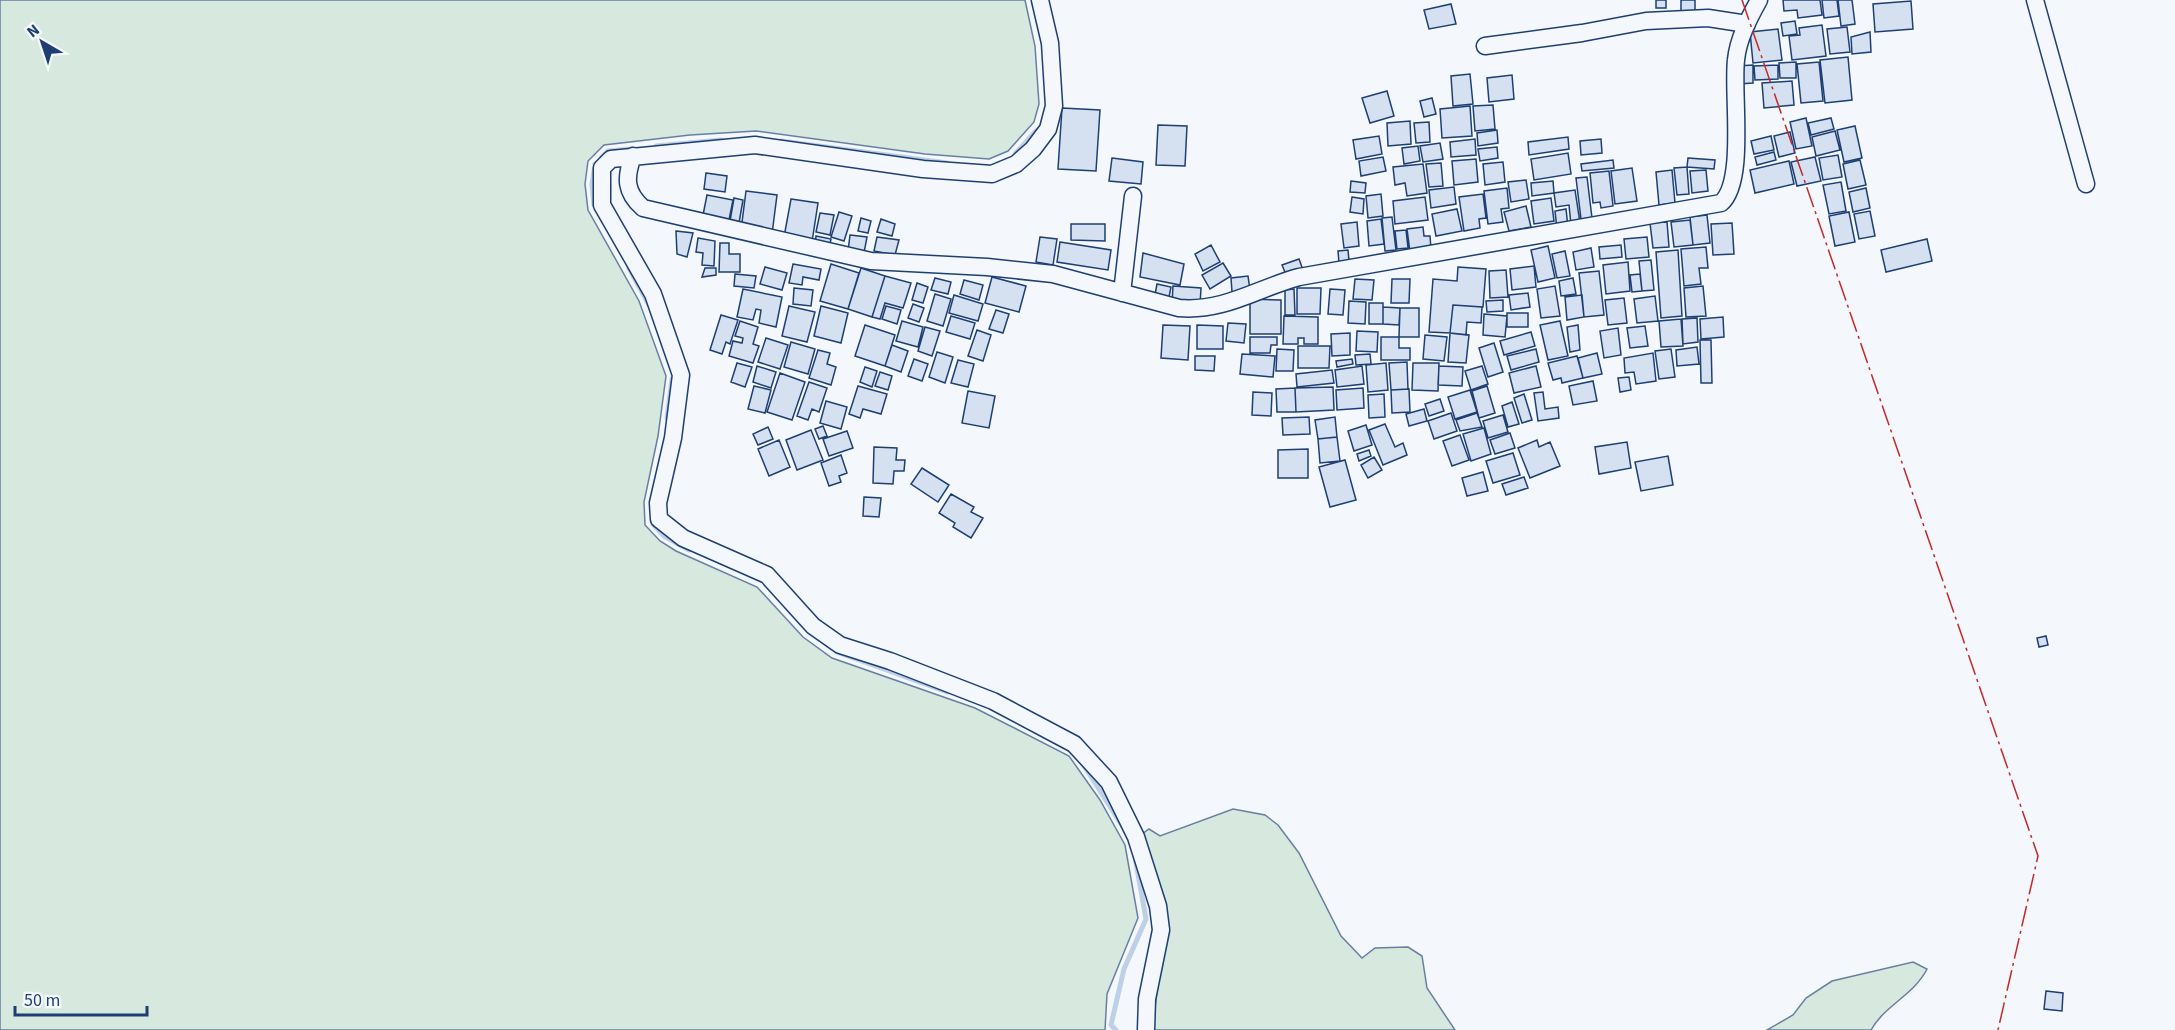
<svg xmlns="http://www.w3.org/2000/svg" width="2175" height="1030" viewBox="0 0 2175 1030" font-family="'Source Sans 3',sans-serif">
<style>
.green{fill:#d7e8df;stroke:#687fa3;stroke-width:1.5}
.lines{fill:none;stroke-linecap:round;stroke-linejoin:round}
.stream{stroke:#bed0e5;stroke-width:5}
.building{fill:#d5e0f0;stroke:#1d3f73;stroke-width:1.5}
.street-casing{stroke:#1d3f73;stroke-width:19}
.street{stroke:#f4f7fb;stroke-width:16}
.power{stroke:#c62828;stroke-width:1.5;stroke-dasharray:21 4.5 3 4.5;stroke-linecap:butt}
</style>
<rect width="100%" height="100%" fill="#f4f7fb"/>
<path class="green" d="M0,0h1025l10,46 4,58 -5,18 -26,29 -19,8 -64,-5 -169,-23 -66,4 -86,10 -16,16 -3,23 3,26 51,91 27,75 -8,60 -14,66 1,23 15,16 16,10 81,36 46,50 29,21 143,50 94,48 31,44 25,45 13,73 -31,76 -2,36h-1105z
M1233,809l32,6 13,10 21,28 42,83 21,22 13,-10 33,-1 14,9 5,32 28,42h-303l8,-61 -18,-135 7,-5 11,7z
M1913,962l14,7c-13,26 -42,36 -56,61h-104l26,-15 13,-17 26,-17z"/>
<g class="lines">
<path class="stream" d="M781,141l166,22
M656,146l65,-6
M1016,153l20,-22
M602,157l6,-6 24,-2
M594,205l-2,-21 3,-20
M629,268l20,37
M667,418l5,-39
M653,524l11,12 25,14
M837,652l110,40
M1083,764l40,63
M1116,1030l-5,-5 13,-56 22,-50 -11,-62"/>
</g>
<path class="building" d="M1656,0h10v8h-10z
M1681,0h14v16l-14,1z
M1783,0h37l2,15 -24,3 -1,-8 -13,1z
M1822,0h15l2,16 -15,2z
M1838,0h14l3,24 -14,2z
M1911,1l2,28 -38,3 -2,-28z
M1451,4l5,20 -27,5 -5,-19z
M1795,21l2,13 -14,2 -2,-13z
M1822,25l4,31 -34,4 -3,-24 11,-1 -1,-7z
M1847,27l3,25 -20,2 -3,-25z
M1778,29l4,31 -29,3 -3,-31z
M1870,32l1,20 -19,2 -1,-17z
M1848,57l4,43 -27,3 -5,-43z
M1796,62v16h-16l-1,-15z
M1819,62l4,39 -22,2 -4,-39z
M1753,65v18l-15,1 -1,-18z
M1778,65v14l-23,1 -1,-14z
M1470,74l3,30 -20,2 -2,-30z
M1512,75l2,24 -25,3 -2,-24z
M1792,81l2,24 -30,3 -2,-25z
M1387,91l7,25 -24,7 -8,-25z
M1432,98l4,16 -12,3 -4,-16z
M1493,105l2,24 -20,2 -2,-25z
M1470,106l2,30 -30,2 -2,-29z
M1062,108l38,2 -4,61 -38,-2z
M1806,118l6,28 -16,3 -6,-27z
M1831,118l3,11 -23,6 -3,-12z
M1410,121l1,23 -23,2 -1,-23z
M1429,122l1,20 -14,1 -2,-20z
M1158,125l29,1 -2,40 -29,-1z
M1855,126l7,32 -18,4 -7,-32z
M1497,130l1,13 -20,3 -1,-13z
M1835,131l5,19 -24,6 -4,-19z
M1790,132l5,21 -16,4 -5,-21z
M1379,136l3,18 -26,5 -3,-19z
M1771,136l3,14 -20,4 -3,-13z
M1568,137l1,12 -40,6 -1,-13z
M1475,139l1,16 -25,2 -1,-15z
M1601,139l1,14 -21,2 -1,-14z
M1440,143l3,16 -20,3 -3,-16z
M1418,146l2,15 -16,3 -2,-16z
M1497,147l1,11 -18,3 -2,-12z
M1774,152l2,8 -19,5 -2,-8z
M1568,153l3,21 -37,6 -3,-21z
M1838,155l4,22 -19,3 -4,-22z
M1383,157l3,14 -25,5 -2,-15z
M1815,157l6,24 -24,5 -6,-24z
M1112,158l31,4 -2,22 -32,-3z
M1688,158l27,2 -1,9 -27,-2z
M1476,159l2,23 -24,3 -2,-24z
M1613,160l1,8 -32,3 -1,-7z
M1860,160l6,25 -18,4 -5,-25z
M1789,161l5,23 -39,9 -5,-23z
M1503,162l2,20 -20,3 -2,-21z
M1441,163l2,23 -14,1 -3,-23z
M1423,164l4,29 -20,3 -2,-13 -10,2 -2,-18z
M1687,167l2,27 -12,1 -3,-27z
M1632,168l5,33 -22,3 -4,-33z
M1672,170l3,33 -16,2 -3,-33z
M1706,170l2,21 -16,2 -2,-22z
M1609,171l4,35 -12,2 -1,-6 -7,1 -3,-30z
M706,173l21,3 -2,16 -21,-3z
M1587,177l5,41 -11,1 -5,-41z
M1526,180l3,19 -18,3 -3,-20z
M1351,181l15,2 -1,10 -15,-1z
M1553,181l1,12 -22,3 -1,-13z
M1841,182l5,29 -17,3 -6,-29z
M1454,187l2,17 -25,4 -2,-18z
M1507,188l2,20 -8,1 2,13 -15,2 -4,-33z
M1866,188l4,20 -17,4 -4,-20z
M1575,190l5,33 -9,2 -2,-20 -13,2 -2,-14z
M746,191l31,4 -5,39 -31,-4z
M1381,194l2,22 -15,2 -2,-22z
M1483,194l3,24 -7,1 1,9 -16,3 -5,-34z
M707,195l26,5 -5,25 -26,-5z
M1352,197l12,2 -1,15 -13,-2z
M1425,197l3,23 -33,4 -2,-23z
M734,198l9,2 -4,23 -9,-2z
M1551,198l3,23 -20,3 -3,-23z
M791,199l27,4 -6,39 -28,-5z
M1526,206l5,21 -22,4 -5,-19z
M1457,209l5,22 -26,5 -4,-22z
M1566,209l2,18 -11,2 -2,-18z
M1870,211l5,25 -16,3 -5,-25z
M839,212l13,4 -8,25 -13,-4z
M1849,212l6,30 -20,4 -6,-30z
M820,213l14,2 -4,20 -14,-3z
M1707,215l3,28 -17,2 -3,-28z
M1392,217l4,33 -11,1 -3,-33z
M861,218l10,3 -3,12 -10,-2z
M881,219l14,5 -3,12 -15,-4z
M1381,219l3,25 -15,2 -2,-25z
M1690,220l3,25 -19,2 -3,-25z
M1357,222l2,24 -15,2 -3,-24z
M1667,222l2,25 -16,1 -3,-25z
M1732,223l2,31 -21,1 -2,-31z
M1071,224h34v17l-34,-1z
M1423,227l1,9h6l1,13 -21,3 -3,-23z
M1406,230l2,18 -11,1 -2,-18z
M676,231l17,2 -6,24 -10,-3z
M850,235l17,2 -3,16 -16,-2z
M816,236l15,3 -2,10 -14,-3z
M877,237l22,3 -4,15 -21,-4z
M1040,237l17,2 -4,26 -17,-3z
M1647,237l2,20 -23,2 -2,-20z
M698,238l17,3 -1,25 -12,-1 1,-12 -7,-1z
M1927,239l5,22 -46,11 -5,-22z
M1060,242l51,8 -3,20 -51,-8z
M720,243h9v11h11v18h-21z
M1211,245l9,17 -17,9 -8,-17z
M1621,245l1,12 -22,2 -1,-12z
M1548,246l7,32 -17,4 -7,-32z
M1706,247l2,21h-9l2,16 -17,2 -3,-37z
M1591,248l3,19 -18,3 -3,-18z
M1348,250l1,11 -10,2 -1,-12z
M1678,250l4,66 -21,2 -5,-66z
M1565,251l5,25 -13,2 -5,-24z
M1143,253l41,11 -4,21 -40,-8z
M1299,259l4,11 -16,7 -5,-12z
M1651,260l3,30 -12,1 -3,-30z
M1628,262l2,29 -24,3 -3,-29z
M1223,263l8,13 -21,13 -8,-14z
M793,264l28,5 -2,11 -16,-3 -1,8 -13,-2z
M831,264l28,9 -11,36 -28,-8z
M1534,266l2,21 -24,3 -2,-21z
M765,267l22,6 -5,17 -22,-6z
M1458,267l28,2 -3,38 -30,-2 -3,28 -21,-1 4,-53 24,2z
M705,268h11v7l-14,2z
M861,268l24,8 -13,41 -24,-8z
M1506,270l2,27 -18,1 -1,-27z
M1599,271l5,44 -20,2 -5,-44z
M735,274l21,2 -2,12 -20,-2z
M1640,274l2,17 -10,1 -2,-17z
M885,276l26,7 -8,25 -18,-5 -5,16 -8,-2z
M1248,276l2,14 -18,2 -1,-14z
M992,277l34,9 -7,26 -34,-9z
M935,278l16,4 -3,12 -17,-4z
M1573,278l3,16 -15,2 -2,-15z
M1355,279l19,1 -2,20 -19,-1z
M1392,279h18l-1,24h-18z
M964,280l19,5 -4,15 -19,-6z
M917,283l11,4 -5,16 -11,-3z
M1157,284l14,3 -3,15 -14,-2z
M1173,286l28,2 -1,17 -28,-2z
M1555,286l5,30 -19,2 -4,-29z
M1703,286l3,30 -20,1 -2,-29z
M794,288l19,2 -2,16 -18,-2z
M1297,288h24l-1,26h-23z
M743,289l39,8 -6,30 -17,-4 2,-13 -5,-1 -3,11 -16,-3z
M1294,289l1,26h-10v-25z
M1330,289l15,1 -2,25 -15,-1z
M1528,293l2,14 -19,3 -2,-15z
M935,294l16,5 -8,27 -16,-5z
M954,295l29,9 -5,17 -29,-8z
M1582,295l2,22 -17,3 -2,-23z
M1655,296l3,25 -21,2 -3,-24z
M1624,298l3,25 -19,2 -3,-25z
M1250,299l31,1v34h-31z
M1503,300v11l-16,1 -1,-11z
M1349,301l17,1 -1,22 -17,-1z
M1369,303h14v21h-14z
M913,304l11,4 -5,14 -11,-4z
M1453,305l29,2 -1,16 -14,-1 -1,13 -16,-2z
M789,306l26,6 -8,30 -25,-6z
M821,306l27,7 -7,30 -27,-7z
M886,306l15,4 -4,14 -15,-5z
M1383,307l17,1 -1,17 -16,-1z
M1400,308h19v29h-20z
M996,310l13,4 -6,19 -14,-4z
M1507,313h21v14h-21z
M1484,314l23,2 -2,21 -22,-2z
M721,315l17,5 -8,24 -4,-2 -4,12 -12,-4z
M951,316l24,7 -5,16 -24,-7z
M1284,316l34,1v27h-14v-6h-6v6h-15z
M1723,317l1,20 -23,2 -1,-20z
M1697,318l1,24 -15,2 -1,-25z
M1681,319l2,27 -22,1 -2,-26z
M740,321l18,6 -5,17 6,2 -6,17 -24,-7 4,-15 9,2 1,-5 -8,-2z
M902,321l21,6 -5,20 -22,-6z
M1560,321l8,35 -20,4 -8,-35z
M1228,323l18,1 -2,19 -18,-2z
M865,325l30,10 -10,31 -30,-10z
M1163,325l27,1 -2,34 -27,-2z
M1197,325l26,1v23h-26z
M1578,325l2,25 -10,2 -3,-25z
M1645,326l3,20 -18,2 -3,-20z
M925,327l15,4 -8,25 -14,-5z
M1618,328l3,27 -17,3 -4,-27z
M977,330l14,5 -8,26 -15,-5z
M1357,331l21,1 -1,20 -21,-1z
M1531,332l4,14 -31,9 -4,-14z
M1350,333v22l-18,1 -1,-22z
M1450,333l19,2 -3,28 -18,-1z
M1425,335l22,2 -3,24 -21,-2z
M1250,337h27v8h-6l-1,8h-20z
M1381,337h18v11h11v12h-29z
M766,338l22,7 -8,24 -22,-7z
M1700,340h11l1,43h-11z
M791,342l24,7 -7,25 -24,-7z
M1494,343l9,29 -15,5 -9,-29z
M892,345l16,6 -7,21 -16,-6z
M1298,346h32l-1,22h-31z
M1697,347l2,17 -22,2 -1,-16z
M1277,349l17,1 -1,21h-17z
M1536,349l3,13 -28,8 -4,-14z
M1671,349l4,28 -16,2 -4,-28z
M818,350l12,3 -3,11 9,3 -5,18 -22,-7z
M937,352l16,5 -8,26 -16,-6z
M1597,353l5,21 -19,4 -5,-20z
M1653,353l3,28 -20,3 -2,-12 -9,1 -1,-15z
M1242,354l33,2 -2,21 -33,-3z
M1370,354l1,10 -15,1 -1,-10z
M1195,356h20l-1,15 -19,-1z
M1577,356l6,22 -21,5 -1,-5 -8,2 -5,-17z
M914,359l14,5 -6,17 -14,-5z
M1352,359l1,5 -16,3 -1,-6z
M958,360l16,4 -6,23 -17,-4z
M1407,362l1,27 -17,1 -2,-27z
M737,363l15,4 -7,20 -14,-5z
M1386,363l2,27 -20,2 -2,-27z
M1413,363h26l-1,28 -26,-1z
M757,366l19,6 -5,16 -18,-6z
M1362,366l2,18 -27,3 -2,-17z
M1439,366l24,1 -1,19 -24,-1z
M1482,366l6,18 -17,6 -6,-19z
M1536,366l5,21 -27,6 -5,-20z
M865,367l12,4 -5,16 -12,-5z
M1332,370l2,13 -37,4 -1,-13z
M880,372l12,4 -4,14 -13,-4z
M780,373l25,9 -13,38 -25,-8z
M1629,377l2,13 -11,2 -2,-14z
M1593,381l4,20 -24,4 -4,-19z
M809,382l18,6 -8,24 -7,-3 -4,11 -11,-4z
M754,386l17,4 -6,23 -17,-4z
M858,386l29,8 -6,20 -18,-5 -3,9 -11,-4z
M1487,386l8,27 -16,5 -7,-27z
M1333,387l1,23 -38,2 -1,-24z
M1295,388l1,24h-19l-1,-23z
M1363,388l1,20 -27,2 -1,-20z
M1409,389l1,23 -18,1 -1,-23z
M1470,390l7,22 -22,7 -7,-22z
M968,391l27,5 -6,32 -27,-5z
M1253,392l19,1 -1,23 -19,-1z
M1543,392l2,17 13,-2 1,11 -21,3 -4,-28z
M1384,394l1,23 -16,1 -1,-23z
M1524,394l8,26 -10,3 -8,-25z
M1440,399l4,12 -15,5 -4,-12z
M826,401l21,6 -6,22 -21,-6z
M1512,402l7,22 -11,3 -6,-21z
M1424,409l3,12 -18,5 -3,-12z
M1451,413l6,18 -23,8 -6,-18z
M1477,413l5,14 -22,4 -4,-11z
M1503,415l5,17 -20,6 -5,-17z
M1309,417l1,17 -27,1 -1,-17z
M1335,417l2,20 -19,2 -3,-19z
M1385,424l10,23 8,-4 4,12 -24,10 -14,-35z
M1366,425l6,20 -18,6 -6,-20z
M823,426l4,10 -8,3 -4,-10z
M768,427l5,12 -15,6 -5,-11z
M1484,428l7,26 -20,7 -8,-27z
M811,430l12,30 -26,10 -11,-30z
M847,431l6,17 -24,8 -6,-17z
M1510,433l5,15 -20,6 -5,-14z
M1460,435l9,25 -17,6 -9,-25z
M1337,437l3,24 -20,2 -2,-24z
M779,440l11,27 -21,9 -11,-27z
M1537,440l2,7 11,-5 10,24 -30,12 -12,-30z
M1627,442l4,26 -32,6 -4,-27z
M874,447l23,1 -1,12h9l-1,11h-10l-1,13 -20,-1z
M1308,449v29h-30v-28z
M1369,450l2,6 -12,5 -2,-7z
M1513,453l7,22 -27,8 -7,-22z
M841,455l6,18 -8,3 2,6 -12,4 -8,-23z
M1668,456l5,29 -32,6 -6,-29z
M1374,457l8,13 -14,8 -7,-13z
M1345,460l11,40 -26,7 -11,-40z
M922,468l27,17 -11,17 -27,-18z
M1483,472l5,19 -21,5 -5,-18z
M1524,477l4,11 -22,7 -4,-11z
M951,494l23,13 -3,5 12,6 -12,20 -18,-11 2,-4 -16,-10z
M864,497l17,1 -2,19 -16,-1z
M2046,636l2,9 -9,2 -2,-9z
M2046,991l17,2 -1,18 -18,-2z"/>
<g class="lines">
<g class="street-casing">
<path id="street" d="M1040,0l10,43 4,63 -6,23 -15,20 -17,15 -24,10 -69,-5 -168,-24 -144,14 -9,9v37l51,89 28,81 -8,63 -15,65 1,16 24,19 84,37 46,51 27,19 50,16 103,40 81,43 35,38 27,55 22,69 3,24 -14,69 -1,31
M2035,0l51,184
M1485,46l97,-13 64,-12 62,-3 39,6
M633,156c-8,22 -8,36 10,52l228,53 116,6 66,7 126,34c45,4 79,-20 120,-31l422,-74c25,-21 11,-110 15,-143 2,-21 13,-42 23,-60
M1122,293l11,-97"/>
</g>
<use href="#street" class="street"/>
<path class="power" d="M1742,0l296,856 -40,174"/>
</g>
<g transform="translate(42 42) rotate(321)" stroke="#f4f7fb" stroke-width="4.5" paint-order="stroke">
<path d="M0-4.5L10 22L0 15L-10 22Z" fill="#1d3f73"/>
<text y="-9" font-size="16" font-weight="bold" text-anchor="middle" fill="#1d3f73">N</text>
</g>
<path d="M15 1006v9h132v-9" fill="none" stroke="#1d3f73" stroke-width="3"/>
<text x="24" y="1006" font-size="18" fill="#1d3f73" stroke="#f4f7fb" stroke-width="4.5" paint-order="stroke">50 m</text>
</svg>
